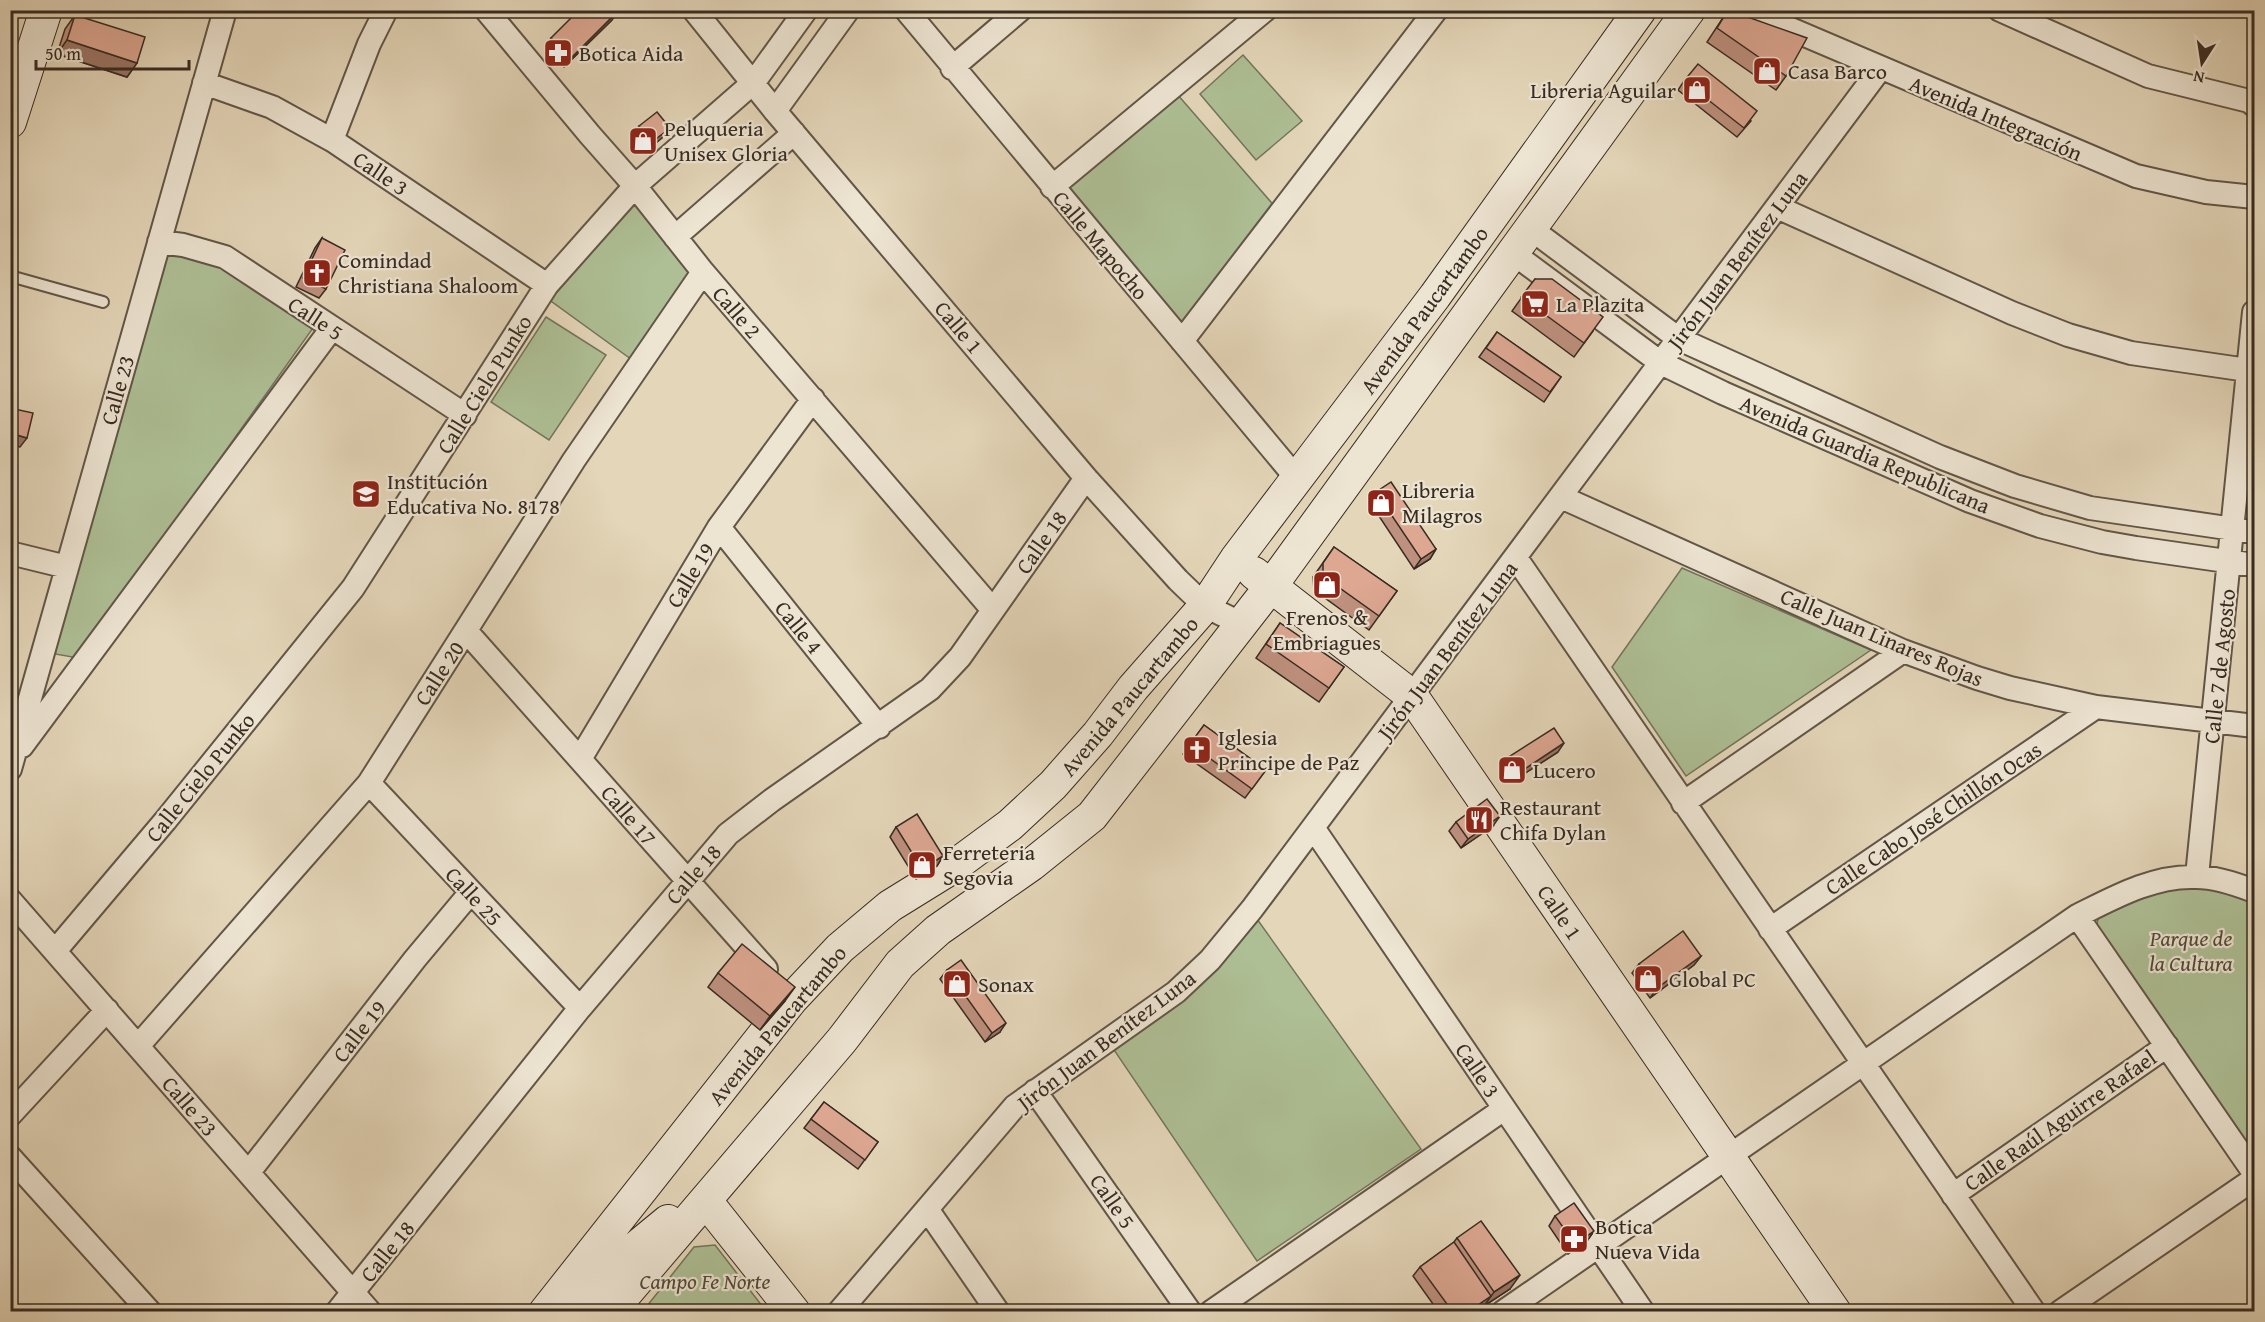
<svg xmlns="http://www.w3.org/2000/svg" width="2265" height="1322" viewBox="0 0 2265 1322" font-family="'Gentium Book Plus',serif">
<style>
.green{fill:#aebf95;stroke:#72755c;stroke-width:1.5}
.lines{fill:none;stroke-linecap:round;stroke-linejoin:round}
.lane-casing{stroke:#625648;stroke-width:14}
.street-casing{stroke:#625648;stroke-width:26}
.secondary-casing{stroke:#372b22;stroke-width:34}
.lane{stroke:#ede4d2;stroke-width:10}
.street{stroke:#ede4d2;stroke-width:22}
.secondary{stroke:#ede4d2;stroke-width:32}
.wall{fill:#be907e;stroke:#372b22;stroke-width:1.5}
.shaded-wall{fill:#9b7566;stroke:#372b22;stroke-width:1.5}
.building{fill:#dda792;stroke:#372b22;stroke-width:1.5}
.labels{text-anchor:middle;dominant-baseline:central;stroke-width:4.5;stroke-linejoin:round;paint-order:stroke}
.poi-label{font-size:22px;fill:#372b22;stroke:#ede4d2;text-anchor:start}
.street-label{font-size:22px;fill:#372b22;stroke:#ede4d2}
.park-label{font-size:22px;font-style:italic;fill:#4f4939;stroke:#ede4d2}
</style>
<rect width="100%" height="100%" fill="#e4d6b9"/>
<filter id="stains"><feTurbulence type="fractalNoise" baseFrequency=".00333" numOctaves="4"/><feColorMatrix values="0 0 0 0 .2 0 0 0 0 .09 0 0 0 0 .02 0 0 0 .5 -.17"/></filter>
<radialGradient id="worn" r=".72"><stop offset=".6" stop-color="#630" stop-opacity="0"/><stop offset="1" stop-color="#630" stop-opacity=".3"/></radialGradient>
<path class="green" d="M1243,55l59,66 -46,39 -56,-66z
M1177,94l100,115 -94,118 -115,-139z
M626,192l71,80 -62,90 -91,-66z
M151,247l72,18 90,63 -235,330 -23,-4z
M546,317l60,38 -57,85 -58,-38z
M1682,568l189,82 -185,126 -74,-109z
M2202,886l52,13v257l-157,-230 1,-8 5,-6 57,-22z
M1257,919l164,230 -164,112 -145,-214z
M715,1245l51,66h-123l51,-64z"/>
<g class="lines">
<g class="lane-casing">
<path id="lane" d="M10,276l93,26"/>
</g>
<g class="street-casing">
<path id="street" d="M486,10l104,125 45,51 68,86 290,338
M694,10l81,101 311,367 92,102 27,26 37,18
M906,10l392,470
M1746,10l390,166 70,16 48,5
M2000,10l148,66 101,25 5,4
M952,68l68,-58
M204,83l68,24 60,33 215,145
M775,111l73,-101
M332,140l37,-96 17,-34
M1052,187l213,-177
M1777,207l235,106 56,22 63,18 123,18
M1531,229l148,110 261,118 75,29 75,22 164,24
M675,237l119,-104
M159,242l24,3 42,12 240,158
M1514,254l147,109 62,30 247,108 70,25 62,16 34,6 118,17
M1182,341l254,-331
M1561,497l342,154 74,27 33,10 86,19 158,19
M719,527l160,200
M10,553l57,14
M1516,558l518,754
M466,631l300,338
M22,746l310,-418
M580,759l139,-232 94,-128
M10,769l215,-759
M369,783l211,225
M1683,803l220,-152
M1314,829l329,483
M2197,876l57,-564
M10,900l360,412
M2077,916l177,257
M1770,929l326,-222
M55,951l110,-130 188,-233 194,-303 88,-99 119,-104 52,-72
M138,1046l231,-263 205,-323 129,-188
M1035,1091l155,221
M10,1115l97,-105
M10,1157l140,155
M249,1172l166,-213 56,-67
M1953,1195l214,-149
M927,1209l71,103
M337,1312l243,-304 148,-174 44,-34 158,-111 30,-32 126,-179
M839,1312l176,-206 161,-114 34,-32 42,-51 628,-840
M1211,1312l293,-203
M1503,1312l574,-396c36,-18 77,-41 119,-39 19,0 40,7 58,14
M2060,1312l194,-133"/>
</g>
<g class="secondary-casing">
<path id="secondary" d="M10,122l36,-112
M1254,573l158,123 423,616
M706,1201l88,111
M545,1312l247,-313 48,-51 50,-42 63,-39 57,-42 43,-40 45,-51 35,-46 72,-82 31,-47 199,-263 205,-286
M570,1312l36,-40 62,-51
M610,1312l232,-272 58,-76 38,-34 93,-65 61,-49 179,-230 418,-576"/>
</g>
<use href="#lane" class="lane"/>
<use href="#street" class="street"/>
<use href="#secondary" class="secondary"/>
</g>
<path class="wall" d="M1728,10l58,66 -10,14 -69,-48z
M75,15l62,48 -10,14 -70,-23 8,-25z
M612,20l-48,47 -19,-19 6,-10z
M1684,81l67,40 -14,16 -59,-47z
M639,126l24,11 -18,15 -13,-16z
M322,238l4,51 -7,9 -23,-11 19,-39z
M1535,279l58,52 -19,26 -62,-46z
M1497,332l64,45 -17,25 -65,-45z
M1376,492l60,57 -6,10 -16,10 -45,-68z
M1334,547l63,44 -28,39 -55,-40 -1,-13z
M1280,623l64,44 -25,35 -63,-44z
M1204,725l62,45 -21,28 -62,-44z
M1558,752l-48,31 -10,-15 7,-10z
M1456,822l37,4 -32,22 -12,-17z
M896,827l47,29 -6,10 -21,13 -26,-42z
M1701,956l-7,9 -44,33 -18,-25 7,-9z
M947,970l53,62 -15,10 -45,-63z
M718,973l67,28 -25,29 -52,-43z
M824,1102l54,40 -20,27 -54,-41z
M1555,1216l39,15 -7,10 -19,13 -19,-28z
M1457,1238l53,51 -34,22h-38l-25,-35 7,-9 34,-25z"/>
<path class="shaded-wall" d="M618,11l-6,9 -48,47 7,-9z
M67,40l70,23 -10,14 -70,-23z
M670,128l-7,9 -18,15 7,-10z
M10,433l17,5 -7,9 -10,-2z
M1436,549l-6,10 -16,10 7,-10z
M1564,743l-6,9 -48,31 7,-9z
M1500,816l-7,10 -32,22 7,-9z
M943,856l-6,10 -21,13 6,-10z
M1701,956l-7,9 -44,33 7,-10z
M795,987l-10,14 -25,29 10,-14z
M1006,1023l-6,9 -15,10 7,-9z
M1594,1231l-7,10 -19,13 7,-10z
M1520,1275l-10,14 -26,17 10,-14z
M1491,1296l-7,10 -8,5h-7z"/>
<path class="building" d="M579,10l39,1 -47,47 -20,-20z
M1728,10l79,28 -21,38 -69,-48z
M75,15l70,22 -8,26 -70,-23z
M1698,64l59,47 -13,17 -60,-47z
M657,112l13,16 -18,14 -13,-16z
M322,238l23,12 -19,39 -23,-11z
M1535,279h17l51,38 -19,26 -63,-46z
M1497,332l64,45 -11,15 -64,-44z
M10,408l23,5 -6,25 -17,-5z
M1391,482l45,67 -15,10 -45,-67z
M1334,547l63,44 -18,25 -56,-40v-13z
M1280,623l64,44 -15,21 -63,-44z
M1204,725l62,45 -14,19 -62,-45z
M1554,728l10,15 -47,31 -10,-16z
M1487,799l13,17 -32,23 -12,-17z
M917,814l26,42 -21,13 -26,-42z
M1683,931l18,25 -44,32 -18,-24z
M742,944l53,43 -25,29 -52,-43z
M961,960l45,63 -14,10 -45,-63z
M824,1102l54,40 -13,18 -54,-41z
M1574,1203l20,28 -19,13 -20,-28z
M1481,1221l39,54 -26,17 -37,-54z
M1454,1242l37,54 -22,15h-17l-32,-44z"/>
<defs>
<g id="pharmacy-square" transform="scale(1.5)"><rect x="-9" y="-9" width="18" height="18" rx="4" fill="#8f2418" stroke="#ede4d2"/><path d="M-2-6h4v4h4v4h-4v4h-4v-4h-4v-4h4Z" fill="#fff"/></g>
<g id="shop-square" transform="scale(1.5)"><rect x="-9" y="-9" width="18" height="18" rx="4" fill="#8f2418" stroke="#ede4d2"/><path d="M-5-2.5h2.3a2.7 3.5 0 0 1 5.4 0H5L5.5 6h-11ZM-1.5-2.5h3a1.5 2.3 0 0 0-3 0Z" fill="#fff"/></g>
<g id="church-square" transform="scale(1.5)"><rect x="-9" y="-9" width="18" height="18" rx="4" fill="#8f2418" stroke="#ede4d2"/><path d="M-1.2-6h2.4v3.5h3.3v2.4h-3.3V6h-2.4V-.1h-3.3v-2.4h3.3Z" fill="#fff"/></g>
<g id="supermarket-square" transform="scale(1.5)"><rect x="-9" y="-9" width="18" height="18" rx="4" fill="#8f2418" stroke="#ede4d2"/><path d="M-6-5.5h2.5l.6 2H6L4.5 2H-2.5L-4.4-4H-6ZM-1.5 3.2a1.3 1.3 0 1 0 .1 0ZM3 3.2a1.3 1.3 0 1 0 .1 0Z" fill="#fff"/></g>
<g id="school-square" transform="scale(1.5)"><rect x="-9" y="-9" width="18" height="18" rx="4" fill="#8f2418" stroke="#ede4d2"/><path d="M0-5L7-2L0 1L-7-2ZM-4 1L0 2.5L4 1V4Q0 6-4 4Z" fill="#fff"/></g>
<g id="restaurant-square" transform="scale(1.5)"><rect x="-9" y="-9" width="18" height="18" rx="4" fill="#8f2418" stroke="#ede4d2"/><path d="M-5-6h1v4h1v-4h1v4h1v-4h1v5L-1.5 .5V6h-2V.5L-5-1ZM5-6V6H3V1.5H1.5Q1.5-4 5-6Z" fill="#fff"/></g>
</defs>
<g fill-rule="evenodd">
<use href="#pharmacy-square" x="558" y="53"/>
<use href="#shop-square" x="1767" y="71"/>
<use href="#shop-square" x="1697" y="90"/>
<use href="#shop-square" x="643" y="141"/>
<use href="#church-square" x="317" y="273"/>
<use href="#supermarket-square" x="1535" y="304"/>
<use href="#school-square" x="366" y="494"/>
<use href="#shop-square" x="1381" y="503"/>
<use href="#shop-square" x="1327" y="585"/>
<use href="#church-square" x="1197" y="750"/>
<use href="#shop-square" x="1512" y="770"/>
<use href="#restaurant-square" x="1479" y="820"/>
<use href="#shop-square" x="922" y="865"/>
<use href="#shop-square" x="1648" y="979"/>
<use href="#shop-square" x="957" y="984"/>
<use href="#pharmacy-square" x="1574" y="1239"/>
</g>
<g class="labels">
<g class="poi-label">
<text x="579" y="53">Botica Aida</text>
<text x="1788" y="71">Casa Barco</text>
<text x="1676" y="90" text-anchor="end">Libreria Aguilar</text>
<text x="664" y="128">Peluqueria<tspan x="664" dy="25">Unisex Gloria</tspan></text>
<text x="338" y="260">Comindad<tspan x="338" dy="25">Christiana Shaloom</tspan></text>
<text x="1556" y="304">La Plazita</text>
<text x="387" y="481">Institución<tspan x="387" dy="25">Educativa No. 8178</tspan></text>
<text x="1402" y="490">Libreria<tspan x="1402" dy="25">Milagros</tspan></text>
<text x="1327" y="617" text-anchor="middle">Frenos &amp;<tspan x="1327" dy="25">Embriagues</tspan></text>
<text x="1218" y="737">Iglesia<tspan x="1218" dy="25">Principe de Paz</tspan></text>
<text x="1533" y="770">Lucero</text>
<text x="1500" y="807">Restaurant<tspan x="1500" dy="25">Chifa Dylan</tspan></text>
<text x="943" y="852">Ferreteria<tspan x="943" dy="25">Segovia</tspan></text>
<text x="1669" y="979">Global PC</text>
<text x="978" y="984">Sonax</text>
<text x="1595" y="1226">Botica<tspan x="1595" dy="25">Nueva Vida</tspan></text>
</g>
<g class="street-label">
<text transform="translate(1996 118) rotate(23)">Avenida Integración</text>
<text transform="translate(381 173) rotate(34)">Calle 3</text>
<text transform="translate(1101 245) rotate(50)">Calle Mapocho</text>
<text transform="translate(1737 260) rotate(-53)">Jirón Juan Benítez Luna</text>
<text transform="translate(1424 310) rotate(-54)">Avenida Paucartambo</text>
<text transform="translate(737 312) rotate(49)">Calle 2</text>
<text transform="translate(316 318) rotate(33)">Calle 5</text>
<text transform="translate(959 327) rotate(50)">Calle 1</text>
<text transform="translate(484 384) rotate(-58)">Calle Cielo Punko</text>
<text transform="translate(117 390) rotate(-74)">Calle 23</text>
<text transform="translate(1865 454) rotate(23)">Avenida Guardia Republicana</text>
<text transform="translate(1041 542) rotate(-55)">Calle 18</text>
<text transform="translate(690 575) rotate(-59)">Calle 19</text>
<text transform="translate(799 627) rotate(51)">Calle 4</text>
<text transform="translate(1882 637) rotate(23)">Calle Juan Linares Rojas</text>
<text transform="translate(1447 650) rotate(-53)">Jirón Juan Benítez Luna</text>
<text transform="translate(2219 666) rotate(-84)">Calle 7 de Agosto</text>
<text transform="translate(439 673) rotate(-57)">Calle 20</text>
<text transform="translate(1129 696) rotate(-50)">Avenida Paucartambo</text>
<text transform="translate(200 777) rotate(-51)">Calle Cielo Punko</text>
<text transform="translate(629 815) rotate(49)">Calle 17</text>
<text transform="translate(1933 818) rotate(-34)">Calle Cabo José Chillón Ocas</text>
<text transform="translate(693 874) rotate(-49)">Calle 18</text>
<text transform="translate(474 896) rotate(47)">Calle 25</text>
<text transform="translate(1560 912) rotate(56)">Calle 1</text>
<text transform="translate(777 1025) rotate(-50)">Avenida Paucartambo</text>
<text transform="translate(359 1031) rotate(-52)">Calle 19</text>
<text transform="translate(1106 1040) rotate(-37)">Jirón Juan Benítez Luna</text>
<text transform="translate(1478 1070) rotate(56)">Calle 3</text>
<text transform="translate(190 1106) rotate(49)">Calle 23</text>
<text transform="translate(2060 1120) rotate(-35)">Calle Raúl Aguirre Rafael</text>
<text transform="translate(1113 1201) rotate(55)">Calle 5</text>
<text transform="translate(387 1251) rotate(-51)">Calle 18</text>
</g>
<g class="park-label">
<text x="2191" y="938">Parque de<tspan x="2191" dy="25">la Cultura</tspan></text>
<text x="705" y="1281">Campo Fe Norte</text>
</g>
</g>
<rect width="2265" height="1322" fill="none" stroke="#e4d6b9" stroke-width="36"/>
<rect x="12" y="12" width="2241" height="1298" fill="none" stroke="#372b22" stroke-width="3"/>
<rect x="18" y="18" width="2229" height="1286" fill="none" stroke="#372b22" stroke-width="1.5"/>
<g transform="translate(2202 63) rotate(192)" stroke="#ede4d2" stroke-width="4.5" paint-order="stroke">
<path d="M0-4.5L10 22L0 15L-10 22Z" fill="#372b22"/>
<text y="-9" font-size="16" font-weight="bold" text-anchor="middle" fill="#372b22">N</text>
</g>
<path d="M36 60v9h153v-9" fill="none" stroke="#372b22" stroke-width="3"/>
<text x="45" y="60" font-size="18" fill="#372b22" stroke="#ede4d2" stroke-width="4.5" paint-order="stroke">50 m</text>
<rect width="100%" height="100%" filter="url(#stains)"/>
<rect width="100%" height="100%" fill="url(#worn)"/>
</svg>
